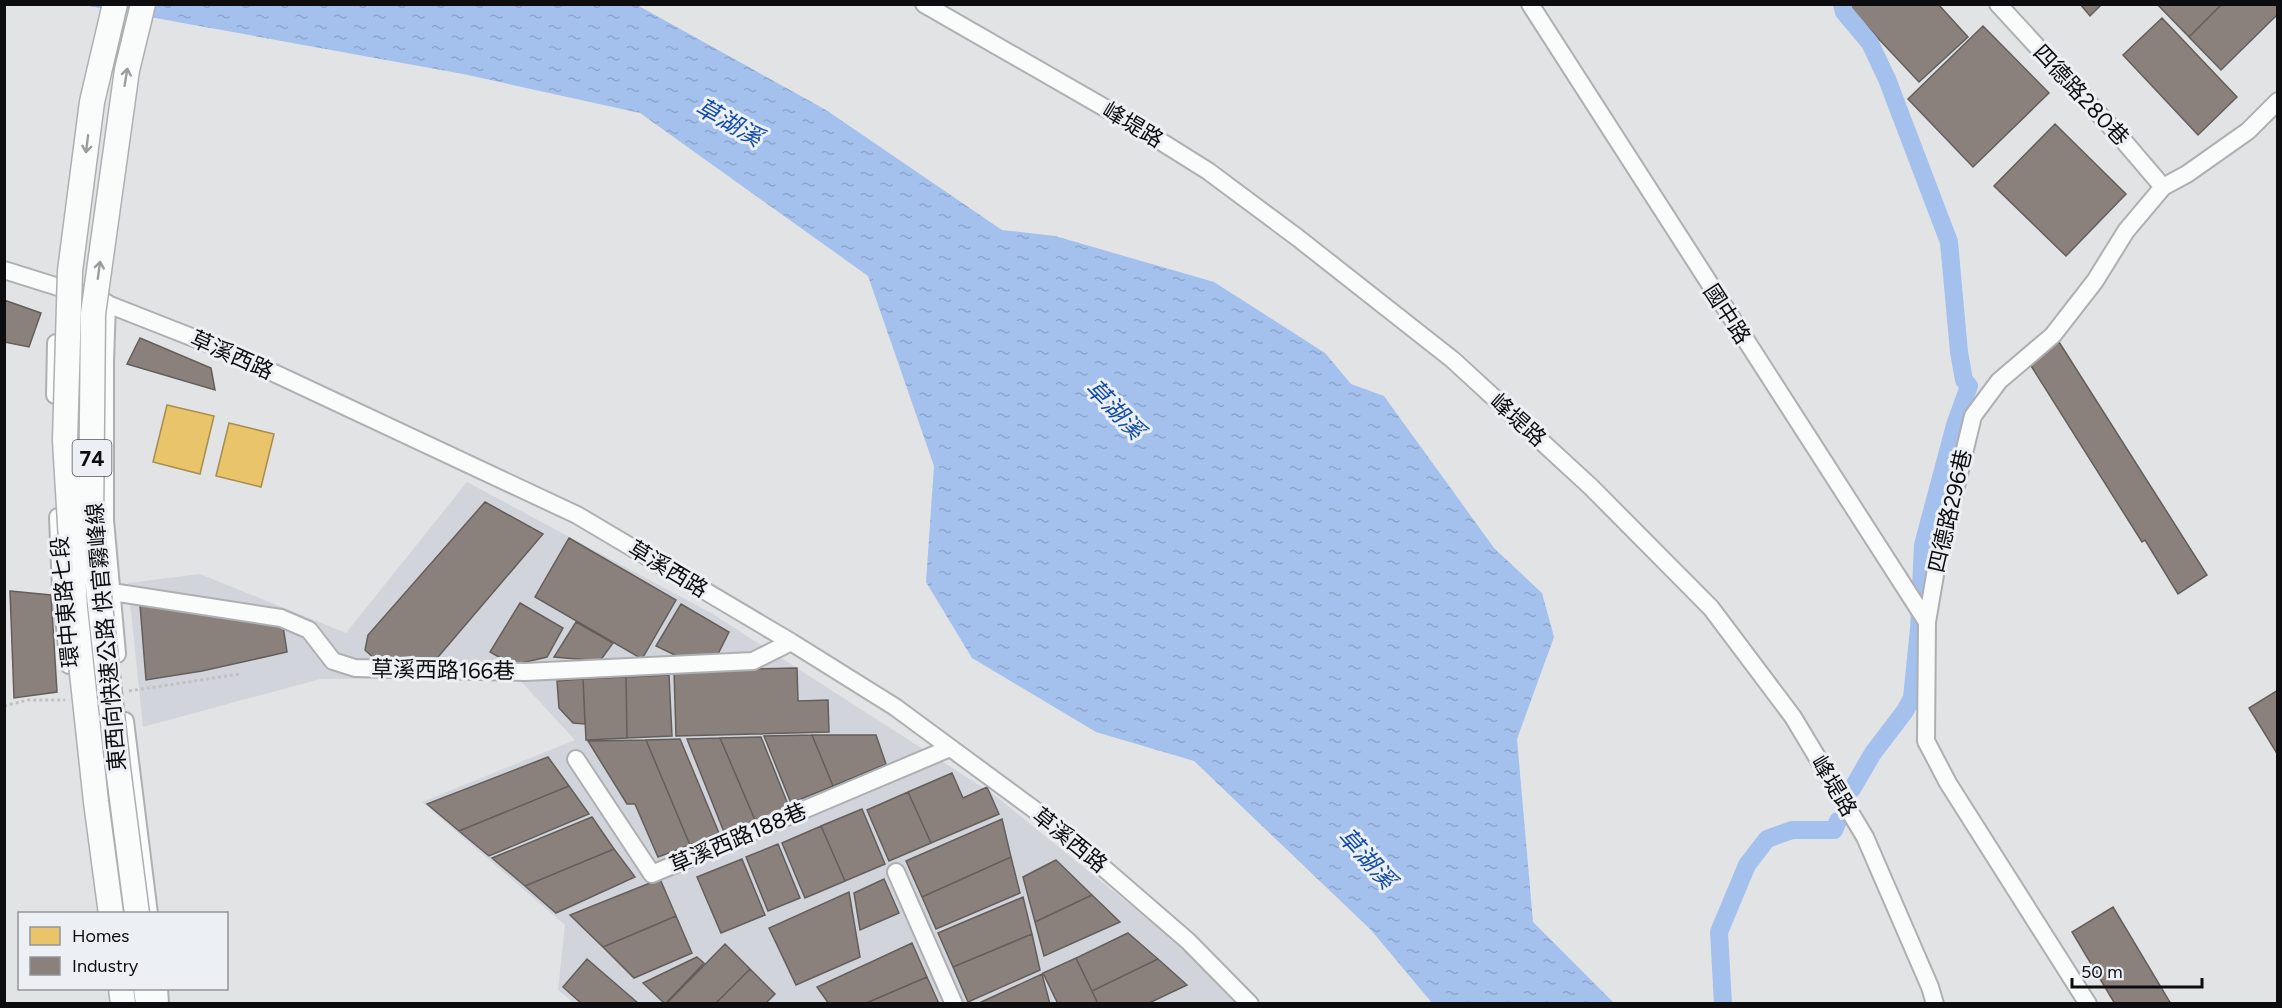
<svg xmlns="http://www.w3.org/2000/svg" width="2282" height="1008" viewBox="0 0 2282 1008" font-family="Figtree,'Noto Sans TC',sans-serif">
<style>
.built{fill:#d1d4db}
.water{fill:url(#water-ripples)}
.homes{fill:#e9c46a;stroke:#a78d4f;stroke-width:1.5}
.industry{fill:#8a817c;stroke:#645e5b;stroke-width:1.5}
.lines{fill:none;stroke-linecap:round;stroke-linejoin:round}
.canal{stroke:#a4c1ee;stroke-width:18}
.minor-casing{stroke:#adafb1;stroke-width:20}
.highway-casing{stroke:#adafb1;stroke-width:27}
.path{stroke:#c1c1c3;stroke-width:3;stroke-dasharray:3 3;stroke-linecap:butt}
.minor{stroke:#fafbfb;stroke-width:16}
.highway{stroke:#fafbfb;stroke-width:24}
.highway-bridge-casing{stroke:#adafb1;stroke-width:27;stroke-linecap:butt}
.highway-bridge{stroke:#fafbfb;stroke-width:24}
.oneway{stroke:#9b9c9d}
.labels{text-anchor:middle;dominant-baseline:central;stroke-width:6;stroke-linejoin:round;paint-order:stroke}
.shield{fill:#eceff4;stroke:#505154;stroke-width:1.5}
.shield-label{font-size:21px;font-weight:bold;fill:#0d0d0f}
.street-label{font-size:22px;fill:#0d0d0f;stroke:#eceff4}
.water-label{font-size:24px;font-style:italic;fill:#124ca8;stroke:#eceff4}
</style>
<defs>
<pattern id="water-ripples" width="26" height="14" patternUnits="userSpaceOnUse" patternTransform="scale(1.5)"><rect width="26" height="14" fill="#a4c1ee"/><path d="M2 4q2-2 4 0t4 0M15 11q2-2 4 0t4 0" fill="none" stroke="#8ca5cb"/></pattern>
</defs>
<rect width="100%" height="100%" fill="#e1e3e5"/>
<path class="built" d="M467,482l244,131 282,181 207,167 34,42h-660l-16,-13 7,-65 -143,-123 153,-62 -58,-63 -197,2 -177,48 -15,-144 72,-9 146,59z"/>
<path class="water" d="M78,4l559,1 189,105 176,120 53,6 159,46 111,71 26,31 33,12 110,152 48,45 12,44 -37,102 16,183 81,81h-182l-61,-73 -177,-169 -98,-29 -124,-74 -46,-76 8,-116 -66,-190 -228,-163 -177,-39z"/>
<path class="homes" d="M167,405l47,11 -14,58 -47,-12z
M229,423l45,11 -13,53 -45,-11z"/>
<path class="industry" d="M1846,4h92l30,33 -49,45z
M2080,4h22l-12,12z
M2157,4h65l-33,33z
M2222,4h56v10l-57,56 -32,-33z
M2162,18l75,79 -39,38 -75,-80z
M1983,26l66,67 -76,74 -65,-68z
M2055,124l71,70 -60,62 -72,-70z
M4,300l37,13 -12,34 -25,-5z
M140,338l71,30 4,22 -88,-26z
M2059,342l148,233 -29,19 -33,-54 -3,2 -114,-181z
M485,502l58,32 -111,130 -46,5 -21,-19 3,-15z
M569,538l107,62 -34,59 -107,-62z
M10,591l41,4 6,97 -43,6z
M520,603l43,25 -16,29 -34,8 -23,-13z
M681,604l48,28 -13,26 -33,1 -27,-13z
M140,605l143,21 4,26 -85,19 -56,9z
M576,622l37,21 -13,18 -46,-4z
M797,668l1,33 30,-1 1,32 -153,4 -2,-65z
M669,675l3,61 -45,2 -1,-61z
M626,677l1,61 -41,2 -3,-61z
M583,679l2,45 -12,-1 -14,-15 -2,-27z
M2278,690v65l-29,-47z
M812,735h64l10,29 -53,22z
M812,735l21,51 -42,17 -27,-67z
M761,737l28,70 -34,13 -35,-82z
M720,738l35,82 -31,12 -37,-93z
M680,739l39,94 -29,12 -44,-105z
M646,740l44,105 -32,12 -23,-53h-8l-39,-63z
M548,757l21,29 -110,45 -32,-27z
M952,773l11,25 24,-11 12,27 -68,29 -23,-51z
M569,786l20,28 -100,42 -30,-25z
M908,792l23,51 -42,18 -22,-51z
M862,809l23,55 -40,17 -24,-55z
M592,817l22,32 -89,37 -33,-28z
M1002,819l9,38 -89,40 -16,-36z
M821,826l24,55 -40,17 -23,-55z
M778,844l22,54 -32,13 -22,-54z
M614,849l21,28 -79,36 -31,-27z
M1011,857l9,36 -84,36 -14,-32z
M742,859l23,56 -44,18 -24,-56z
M1056,860l36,35 -57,27 -12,-45z
M660,879l16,37 -73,31 -33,-32z
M884,879l15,34 -39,17 -6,-37z
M849,892l11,65 -64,28 -27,-57z
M1092,895l28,27 -76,34 -9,-34z
M1023,897l9,37 -79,33 -15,-34z
M2113,907l58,97h-56l-43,-72z
M676,916l16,37 -58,25 -31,-31z
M1128,933l30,26 -66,32 -16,-33z
M1032,934l8,36 -72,32 -15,-35z
M912,943l15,34 -63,27h-35l-12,-17z
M725,944l25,25 -35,35h-49z
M697,957l7,6 -39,41 -22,-21z
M1076,958l16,33 6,13h-40l-15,-31z
M587,959l52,45h-57l-19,-17z
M1158,959l29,26 -40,19h-49l-6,-13z
M750,969l25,25 -10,10h-50z
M1042,974l8,30h-73z
M927,977l12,27h-75z"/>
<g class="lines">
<path class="canal" d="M1842,4l2,8 26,31 17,36 62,163 10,110 5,28 5,6 -14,39 -32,120 -4,84 -7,69 -7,13 -32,42 -21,36
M1723,1004l-4,-72 28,-67 20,-26 25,-9h42l4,-9"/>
<g class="minor-casing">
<path id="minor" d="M924,4l209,120 75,47 90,67 155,122 138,127 120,121 82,109 72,120 65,150 5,17
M1530,4l397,618
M1998,4l124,135 41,48
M4,270l83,26 140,55 350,164 214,127 104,65 152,112 141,122 62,63
M107,303l-2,59v158l12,134
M55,395l1,-52
M58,517l3,72 8,76
M112,592l169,26 28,12 24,31 22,7 170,4 228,-11 38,-19
M125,721l24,193
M576,759l76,115 298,-126
M896,872l58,132
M159,988l1,16
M2088,1004l-140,-221 -22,-42 1,-119 9,-53 37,-153 26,-35 54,-46 42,-54 31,-50 37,-44 24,-13 61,-43 30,-30"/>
</g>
<g class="highway-casing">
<path id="highway" d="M121,988l2,16
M146,988l2,16"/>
</g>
<path class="path" d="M129,691l111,-17
M4,706l24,-6h37"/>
<use href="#minor" class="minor"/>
<use href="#highway" class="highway"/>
<g class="highway-bridge-casing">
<path id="highway-bridge" d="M111,914l-15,-112 -21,-194 -10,-168 5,-169 22,-169 23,-98
M137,914l-19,-146 -27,-245 2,-209 34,-244 16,-66"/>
</g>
<use href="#highway-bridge" class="highway-bridge"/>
</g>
<defs><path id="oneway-shaft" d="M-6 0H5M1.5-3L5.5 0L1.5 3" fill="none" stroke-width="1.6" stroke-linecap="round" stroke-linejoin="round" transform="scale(1.5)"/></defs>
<g class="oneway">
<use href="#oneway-shaft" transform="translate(126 77) rotate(-81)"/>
<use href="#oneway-shaft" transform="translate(87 144) rotate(97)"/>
<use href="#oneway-shaft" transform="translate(99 270) rotate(-82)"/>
</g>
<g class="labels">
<rect class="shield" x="72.5" y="440" width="39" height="36" rx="4.5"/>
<g class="shield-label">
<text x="92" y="458">74</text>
</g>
<g class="street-label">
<text transform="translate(2081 95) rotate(47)">四德路280巷</text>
<text transform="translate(1133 125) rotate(31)">峰堤路</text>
<text transform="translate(1727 314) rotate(57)">國中路</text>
<text transform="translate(232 355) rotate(24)">草溪西路</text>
<text transform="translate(1518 420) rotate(42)">峰堤路</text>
<text transform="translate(1950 511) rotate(-77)">四德路296巷</text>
<text transform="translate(668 569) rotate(31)">草溪西路</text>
<text transform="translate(65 602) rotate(-95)">環中東路七段</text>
<text transform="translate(106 637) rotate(-95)">東西向快速公路 快官霧峰線</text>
<text transform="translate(443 670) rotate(1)">草溪西路166巷</text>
<text transform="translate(1834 786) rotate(59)">峰堤路</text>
<text transform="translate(738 838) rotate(-23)">草溪西路188巷</text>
<text transform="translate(1070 840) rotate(39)">草溪西路</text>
</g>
<g class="water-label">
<text transform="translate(729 122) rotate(29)">草湖溪</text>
<text transform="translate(1115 409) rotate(46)">草湖溪</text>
<text transform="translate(1367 858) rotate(48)">草湖溪</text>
</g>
</g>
<rect width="2282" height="1008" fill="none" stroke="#0d0d0f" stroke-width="12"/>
<rect x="18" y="912" width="210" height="78" fill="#eceff4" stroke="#939598" stroke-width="1.5"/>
<rect x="30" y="927" width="30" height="18" fill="#e9c46a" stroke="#939598" stroke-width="1.5"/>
<text x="72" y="942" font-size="18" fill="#0d0d0f">Homes</text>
<rect x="30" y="957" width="30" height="18" fill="#8a817c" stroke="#939598" stroke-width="1.5"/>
<text x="72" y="972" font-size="18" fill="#0d0d0f">Industry</text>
<path d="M2072 978v9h130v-9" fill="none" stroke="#0d0d0f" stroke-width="3"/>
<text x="2081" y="978" font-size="18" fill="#0d0d0f" stroke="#eceff4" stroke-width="4.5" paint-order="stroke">50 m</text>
</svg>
